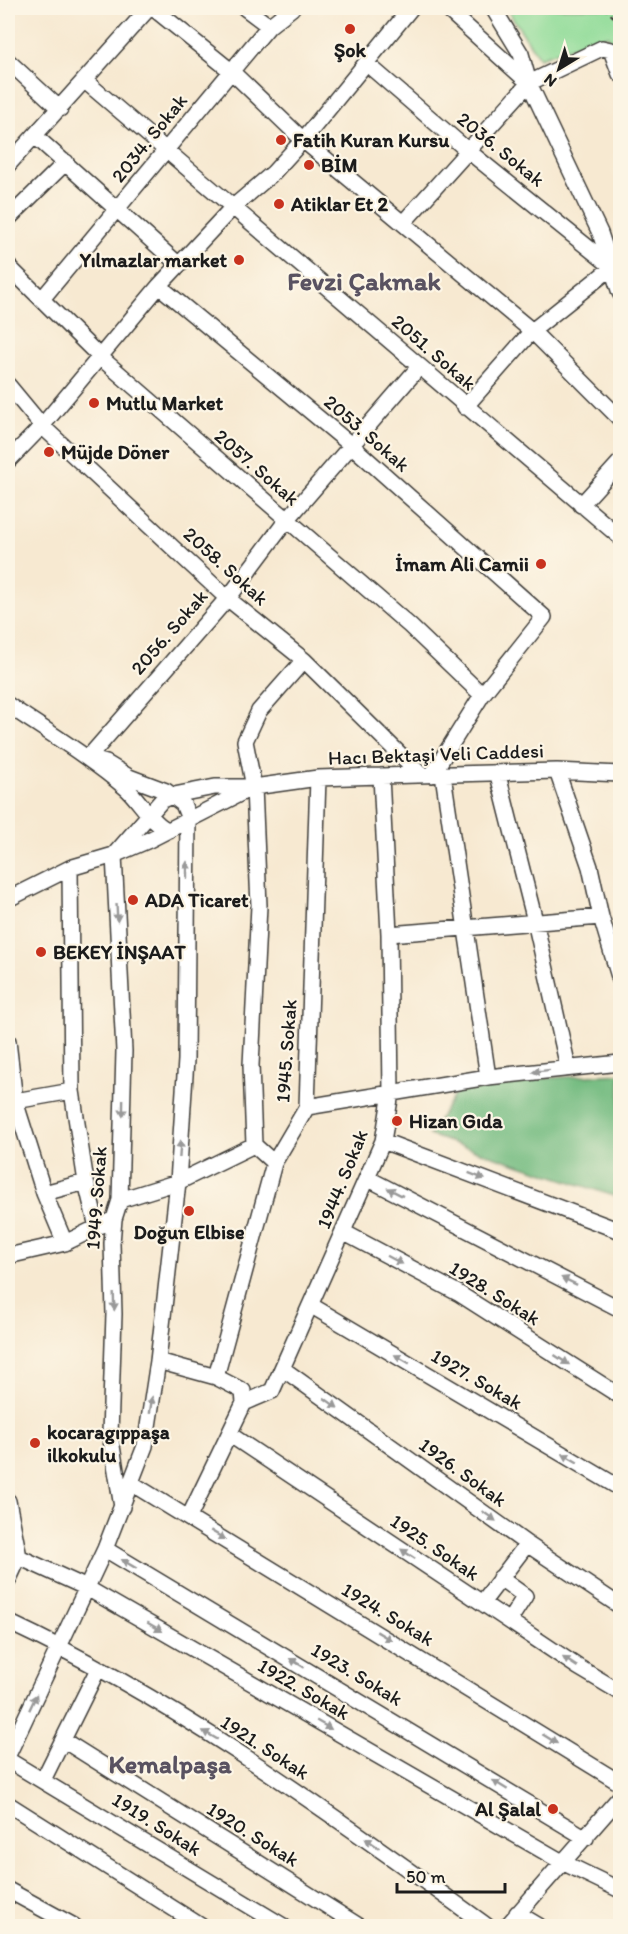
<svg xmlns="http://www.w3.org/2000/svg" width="628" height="1934" viewBox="0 0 628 1934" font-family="Itim,sans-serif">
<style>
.green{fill:#91dc99;stroke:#567c5a;stroke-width:1.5}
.forest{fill:#74bc81;stroke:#486c4e;stroke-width:1.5}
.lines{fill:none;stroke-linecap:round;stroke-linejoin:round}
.minor-casing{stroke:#3d3b37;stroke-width:18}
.path{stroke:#3d3b37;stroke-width:2;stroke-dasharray:4.5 4.5;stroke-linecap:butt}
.minor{stroke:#fff;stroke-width:15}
.oneway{fill:#999}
.poi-dot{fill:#c8321e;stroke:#fcf5e5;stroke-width:2}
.labels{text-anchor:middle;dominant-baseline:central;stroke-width:4.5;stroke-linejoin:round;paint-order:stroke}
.poi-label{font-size:20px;font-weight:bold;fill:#1c1c1c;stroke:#fcf5e5;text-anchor:start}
.street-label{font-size:20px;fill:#1c1c1c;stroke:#fcf5e5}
.district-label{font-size:26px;font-weight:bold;fill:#595261;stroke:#fcf5e5}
</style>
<rect width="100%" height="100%" fill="#fcf5e5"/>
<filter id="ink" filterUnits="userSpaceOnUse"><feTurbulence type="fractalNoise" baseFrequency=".0167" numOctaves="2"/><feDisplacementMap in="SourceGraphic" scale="12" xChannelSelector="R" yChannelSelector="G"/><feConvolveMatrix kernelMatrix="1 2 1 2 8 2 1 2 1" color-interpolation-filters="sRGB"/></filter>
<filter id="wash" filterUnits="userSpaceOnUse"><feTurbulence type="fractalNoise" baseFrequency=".008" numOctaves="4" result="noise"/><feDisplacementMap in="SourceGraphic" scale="24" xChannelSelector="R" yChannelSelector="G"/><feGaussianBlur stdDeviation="1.35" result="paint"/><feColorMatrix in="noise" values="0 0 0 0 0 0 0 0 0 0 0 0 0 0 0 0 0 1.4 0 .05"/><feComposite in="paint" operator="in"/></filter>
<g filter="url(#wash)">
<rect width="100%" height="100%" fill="#f7e9d1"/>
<path class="green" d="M506,8h114v53l-12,-26 -69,23z"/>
<path class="forest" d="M620,1074v124l-191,-63 33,-52z"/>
</g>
<g filter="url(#ink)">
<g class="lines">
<g class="minor-casing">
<path id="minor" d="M153,8l78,63 72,69 229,191 88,88
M245,8l24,18
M446,8l83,75 71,150 20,60
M8,61l52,48
M366,63l101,87 144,116
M85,81l535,456
M529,83l73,-35 9,2 9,24
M35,136l144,129
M8,165l141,-157
M8,219l58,-57
M403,223l126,-140 -8,-29 -28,-46
M8,266l92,91 310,269 72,69
M159,286l192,159 193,172 -62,78 -50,80
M42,299l227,-273 23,-18
M8,385l34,41 185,172 77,62 117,115
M465,407l67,-76 88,-70
M8,461l34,-35 117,-140 73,-78 41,-35 30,-33 108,-132
M581,505l39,-43
M8,705c40,27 81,52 118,83 12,10 29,40 43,42
M88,758l144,-165 54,-72 133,-154
M557,771l33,96 11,50 19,63
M443,775l45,302
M498,775l37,146 33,146
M114,855l10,196 -4,149 -6,19 -2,24 2,71 -4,120 12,73
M114,855l48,-55 12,-5 41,-8h39l64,-9 63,-2 176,-5 63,3
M8,899l62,-31 44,-13 35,-15 102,-52
M389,934l212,-17
M8,1041l7,60 29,92 21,50 -57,13
M15,1101l57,-10
M307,1107l181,-30 132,-14
M383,1141l237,90
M274,1163l-20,-18 -3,-80 8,-159 -5,-119 -9,-46 14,-30 45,-51
M367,1178l253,131
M86,1182l11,45
M44,1193l42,-11 -14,-91 -2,-223
M120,1200l58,-18 76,-37
M343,1232l115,61 162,103
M65,1243l49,-24
M312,1306l308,182
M158,1361l58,16
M283,1369l244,175 93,62
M244,1403l-1,-12 -27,-14 58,-214 33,-56 11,-329
M229,1434l349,233 42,25
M131,1483l489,300
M8,1501l11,56 -11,24
M189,1517l55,-114 28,-12 111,-250 8,-48 -2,-159 -8,-158
M105,1549l481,289
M19,1557l68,31 477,275 56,27
M500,1578l25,18 -16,25
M482,1603l45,-59
M8,1622c171,80 326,194 479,304
M63,1740l296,186
M8,1755l97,-206 40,-103 13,-85 20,-179 8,-122 2,-244 -5,-12 -17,-13 -37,-14 -23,-14 -18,-5
M8,1760l275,166
M43,1780l55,-111
M8,1804l193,122
M8,1890l66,36
M517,1913l22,13
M507,1926l113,-129"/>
</g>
<path class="path" d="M604,8l16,15"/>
<use href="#minor" class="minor"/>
</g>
<defs><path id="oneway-solid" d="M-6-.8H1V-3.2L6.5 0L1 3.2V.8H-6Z" transform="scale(1.5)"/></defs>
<g class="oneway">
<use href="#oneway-solid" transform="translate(187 870) rotate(-90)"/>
<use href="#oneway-solid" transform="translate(117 913) rotate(87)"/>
<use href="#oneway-solid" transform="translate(541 1071) rotate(173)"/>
<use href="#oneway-solid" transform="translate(123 1108) rotate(91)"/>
<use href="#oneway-solid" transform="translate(180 1149) rotate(-86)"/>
<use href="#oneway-solid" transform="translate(477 1176) rotate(21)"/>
<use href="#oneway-solid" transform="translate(395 1192) rotate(-153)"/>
<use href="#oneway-solid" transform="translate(395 1260) rotate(28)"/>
<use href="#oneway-solid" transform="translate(569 1281) rotate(-155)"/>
<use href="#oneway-solid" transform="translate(114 1302) rotate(88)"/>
<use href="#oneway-solid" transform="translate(402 1359) rotate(-150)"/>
<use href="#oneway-solid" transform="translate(562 1360) rotate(33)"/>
<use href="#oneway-solid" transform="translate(331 1403) rotate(36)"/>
<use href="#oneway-solid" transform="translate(151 1405) rotate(-82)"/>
<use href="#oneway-solid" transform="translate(570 1458) rotate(-150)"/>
<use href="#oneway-solid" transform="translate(489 1516) rotate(36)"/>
<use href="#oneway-solid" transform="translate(218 1535) rotate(31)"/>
<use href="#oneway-solid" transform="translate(408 1554) rotate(-146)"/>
<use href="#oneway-solid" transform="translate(129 1564) rotate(-149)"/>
<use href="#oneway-solid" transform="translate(155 1627) rotate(30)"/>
<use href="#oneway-solid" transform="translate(384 1636) rotate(31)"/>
<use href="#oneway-solid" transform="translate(570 1662) rotate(-147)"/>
<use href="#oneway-solid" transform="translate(297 1663) rotate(-149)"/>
<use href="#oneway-solid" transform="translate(33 1702) rotate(-65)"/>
<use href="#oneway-solid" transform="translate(324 1725) rotate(30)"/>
<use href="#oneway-solid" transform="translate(210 1735) rotate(-150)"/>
<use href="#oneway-solid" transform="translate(550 1739) rotate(32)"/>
<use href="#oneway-solid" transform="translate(500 1785) rotate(-148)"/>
<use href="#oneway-solid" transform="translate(372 1843) rotate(-145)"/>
</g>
</g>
<g class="poi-dot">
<circle cx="350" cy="29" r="6"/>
<circle cx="281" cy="140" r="6"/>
<circle cx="309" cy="165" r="6"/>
<circle cx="279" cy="204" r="6"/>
<circle cx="239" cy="260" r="6"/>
<circle cx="94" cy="403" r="6"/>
<circle cx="49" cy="452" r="6"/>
<circle cx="541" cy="564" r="6"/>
<circle cx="133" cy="900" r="6"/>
<circle cx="41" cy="952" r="6"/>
<circle cx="397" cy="1121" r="6"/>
<circle cx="189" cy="1211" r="6"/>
<circle cx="35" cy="1443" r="6"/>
<circle cx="553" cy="1809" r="6"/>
</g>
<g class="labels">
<g class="poi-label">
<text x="350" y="50" text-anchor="middle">Şok</text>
<text x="293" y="140">Fatih Kuran Kursu</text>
<text x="321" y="165">BİM</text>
<text x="291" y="204">Atiklar Et 2</text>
<text x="227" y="260" text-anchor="end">Yılmazlar market</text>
<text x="106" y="403">Mutlu Market</text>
<text x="61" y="452">Müjde Döner</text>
<text x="529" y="564" text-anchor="end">İmam Ali Camii</text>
<text x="145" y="900">ADA Ticaret</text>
<text x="53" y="952">BEKEY İNŞAAT</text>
<text x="409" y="1121">Hizan Gıda</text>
<text x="189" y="1232" text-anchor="middle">Doğun Elbise</text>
<text x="47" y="1432">kocaragıppaşa<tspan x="47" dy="23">ilkokulu</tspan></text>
<text x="541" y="1809" text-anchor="end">Al Şalal</text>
</g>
<g class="street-label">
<text transform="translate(149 138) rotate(-51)">2034. Sokak</text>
<text transform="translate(501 149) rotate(39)">2036. Sokak</text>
<text transform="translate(434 352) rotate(41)">2051. Sokak</text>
<text transform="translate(367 433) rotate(41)">2053. Sokak</text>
<text transform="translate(257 467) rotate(41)">2057. Sokak</text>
<text transform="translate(226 566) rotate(42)">2058. Sokak</text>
<text transform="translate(169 632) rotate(-49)">2056. Sokak</text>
<text transform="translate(436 754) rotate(-2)">Hacı Bektaşi Veli Caddesi</text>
<text transform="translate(286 1051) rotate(-86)">1945. Sokak</text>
<text transform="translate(342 1179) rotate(-68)">1944. Sokak</text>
<text transform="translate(96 1198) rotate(-86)">1949. Sokak</text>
<text transform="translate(495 1293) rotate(32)">1928. Sokak</text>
<text transform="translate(477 1379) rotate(30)">1927. Sokak</text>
<text transform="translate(463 1472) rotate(36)">1926. Sokak</text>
<text transform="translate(435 1547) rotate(34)">1925. Sokak</text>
<text transform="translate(388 1614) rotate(31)">1924. Sokak</text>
<text transform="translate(357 1674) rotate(31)">1923. Sokak</text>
<text transform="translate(304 1689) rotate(30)">1922. Sokak</text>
<text transform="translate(265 1747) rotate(33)">1921. Sokak</text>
<text transform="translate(157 1824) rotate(32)">1919. Sokak</text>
<text transform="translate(253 1834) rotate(32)">1920. Sokak</text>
</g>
<g class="district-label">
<text x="364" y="281">Fevzi Çakmak</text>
<text x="170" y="1764">Kemalpaşa</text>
</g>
</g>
<rect width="628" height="1934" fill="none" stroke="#fcf5e5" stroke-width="30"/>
<g transform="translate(559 69) rotate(218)" stroke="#fcf5e5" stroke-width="4.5" paint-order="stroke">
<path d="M0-4.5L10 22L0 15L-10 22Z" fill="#1c1c1c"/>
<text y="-9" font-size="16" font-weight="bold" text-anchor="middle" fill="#1c1c1c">N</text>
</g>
<path d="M397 1883v9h108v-9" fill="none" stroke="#1c1c1c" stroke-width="3"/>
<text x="406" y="1883" font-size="18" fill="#1c1c1c" stroke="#fcf5e5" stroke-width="4.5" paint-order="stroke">50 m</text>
</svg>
